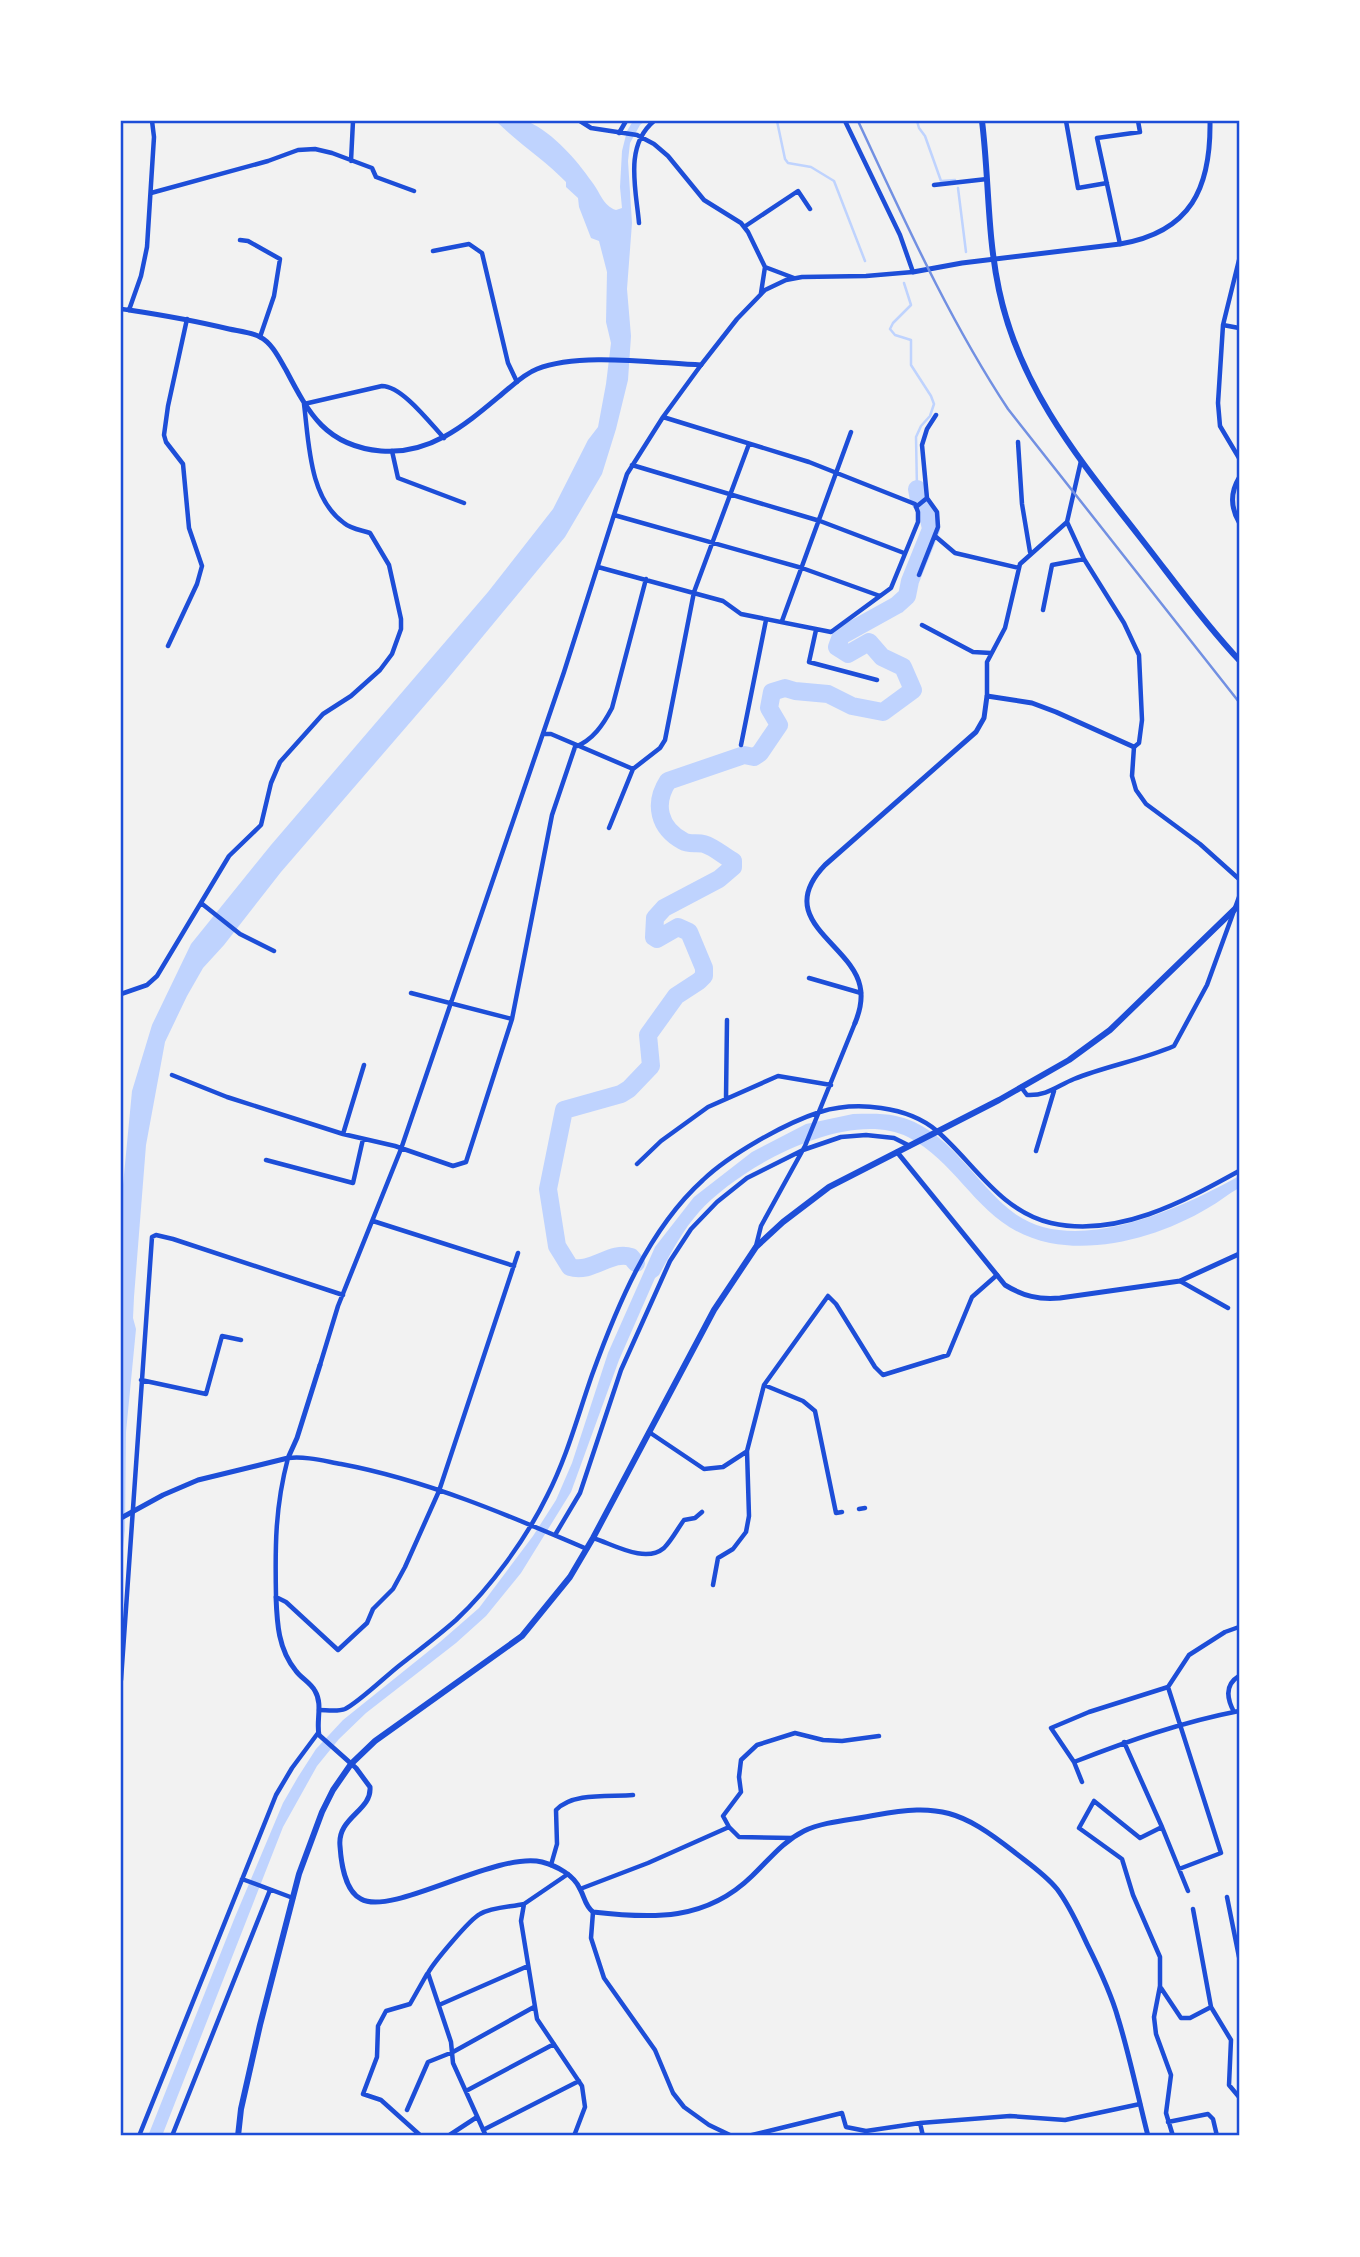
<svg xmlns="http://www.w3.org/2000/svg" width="1360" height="2257" viewBox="0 0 1360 2257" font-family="'Nunito Sans',sans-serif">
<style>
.water{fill:#bfd3fe}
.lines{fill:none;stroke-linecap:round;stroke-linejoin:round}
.stream{stroke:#bfd3fe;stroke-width:2.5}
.river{stroke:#bfd3fe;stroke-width:18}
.minor{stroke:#1d4ed8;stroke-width:4.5}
.tertiary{stroke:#1d4ed8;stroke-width:5}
.primary{stroke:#1d4ed8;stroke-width:6}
.rail{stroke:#7290e2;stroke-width:2.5}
.neatline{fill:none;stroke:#1d4ed8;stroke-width:2.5}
</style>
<rect width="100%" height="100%" fill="#f2f2f2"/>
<path class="water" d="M496,121c10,0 25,-3 33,1 25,12 47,37 63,60 8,10 11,24 24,28l6,-2 -2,-21 2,-36 5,-20 6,-10h12l-5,4 -10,18 -2,18 4,62 -5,66 4,47 -3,44 -12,49 -14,45 -37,63 -120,145 -164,190 -57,73 -21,23 -16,28 -22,46 -19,103 -12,152 -1,21 3,11 -10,103 -1,98 -4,36v-360l11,-115 20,-66 39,-81 80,-99 217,-253 65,-83 35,-69 10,-13 8,-43 5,-41 -5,-21 1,-50 -8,-31 -8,-3 -12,-31 -1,-9 -12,-11v-5c-21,-22 -48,-39 -70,-61z
M853,1114c14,0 29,-1 43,2 52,11 78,67 118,97 61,45 168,-5 225,-37v12c-11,6 -20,14 -31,20 -45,27 -106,45 -158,35 -71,-14 -86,-77 -142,-106 -60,-30 -169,30 -209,75 -17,19 -28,41 -40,63l-4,3 -36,82 -48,132 -50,81 -35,43 -30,27 -90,70 -27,26 -22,27 -34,61 -121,309h-14l87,-219 48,-114 15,-26 18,-28 27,-29 97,-78 39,-34 54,-72 23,-36 16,-37 36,-110 47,-106 39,-50 58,-45 54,-28z"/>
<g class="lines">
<path class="stream" d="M777,121l8,38 3,4 23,4 23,14 31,80
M917,121l2,7 6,8 16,45 14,-1
M958,188l8,64
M904,283l7,22 -18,18 -3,6 5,6 16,5v25l20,31 3,8 -4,12 -9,10 -5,11 1,52"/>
<path class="river" d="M636,1263l-5,-6c-20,-7 -39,17 -61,10l-13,-21 -9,-57 16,-79 57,-16 8,-5 22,-23 -3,-31 28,-39 23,-15 5,-5v-8l-15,-36 -11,-5 -21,12 -3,-2 1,-19 9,-10 55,-29 14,-12v-6c-9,-5 -19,-14 -29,-17 -7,-2 -15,1 -21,-3 -24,-13 -30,-37 -15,-60l76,-26 10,2 6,-4 19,-28 -10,-17 3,-16 13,-4 10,3 33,3 24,12 31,6 30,-22 -10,-23 -21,-10 -13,-15 -21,12 -11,-7 4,-11 56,-31 10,-9 3,-15 21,-52 -4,-19 -8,-10 -2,-11"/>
<path class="minor" d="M580,121l11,7 46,7 17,9 14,12 36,44 37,23 7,9 17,35 -4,26
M1066,121l12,67 29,-5
M619,133l7,-12
M351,161l2,-40
M934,185l53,-6
M151,193l117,-32 30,-11 17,-1 17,4 40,15 4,9 38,14
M639,223c-3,-34 -15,-77 15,-102
M744,227l54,-36 12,18
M240,240l8,1 32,18 -6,37 -14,41
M1120,244l-23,-106 43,-6 -2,-11
M433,251l36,-7 13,9 26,110 9,19
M1239,260l-16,65 -5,78 2,23 19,32
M765,267l29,11
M121,309l8,1 12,-34 6,-29 7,-110 -2,-16
M1223,325l16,3
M1018,442l4,62 8,48
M392,451l6,27 66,25
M632,465l188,56 84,32
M916,507l11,-9
M614,515l188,53 78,28
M1067,522l17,37 40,64 15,32 3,65 -3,23 -5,4 -2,29 4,14 10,14 54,40 39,35
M935,536l20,17 64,15
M598,567l125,34 18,13 90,18 60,-44 27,-66v-10l-3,-8 -106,-42 -146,-45
M919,575l19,-48 -1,-15 -10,-14 -5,-53 5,-16 9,-14
M1043,610l9,-45 32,-6
M782,621l69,-189
M922,625l51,27 18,1
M816,630l-7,32 68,18
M168,646l29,-62 5,-18 -13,-38 -6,-64 -17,-22 -2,-7 4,-29 19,-87
M987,696v-34l18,-34 15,-64 47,-42 14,-61
M543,734h8l82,35
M741,745l25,-125
M609,828l24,-59 27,-21 5,-8 29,-148 55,-148
M201,903l39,31 34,17
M809,978l52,15
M411,993l101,26
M121,994l26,-9 10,-9 72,-120 32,-31 10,-42 9,-21 43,-48 28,-18 29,-26 12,-16 9,-25v-10l-12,-54 -19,-32c-9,-3 -19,-4 -26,-10 -35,-25 -35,-80 -40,-119l78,-18c20,0 48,37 62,52
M172,1075l55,22 116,37 52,12 58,20 13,-4 46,-143 40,-204 23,-68c18,-7 28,-22 37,-39l34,-129
M1021,1087l6,8c20,1 30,-9 47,-16 32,-13 68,-19 100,-33l33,-61 32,-88
M726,1098l1,-78
M343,1134l21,-69
M1036,1151l18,-60
M266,1160l87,23 10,-44
M637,1164l24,-23 47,-34 70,-31 53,9
M373,1221l141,45
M756,1246l5,-20 44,-80 50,-123
M518,1253l-79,238 -34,76 -12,22 -20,20 -6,14 -29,27 -52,-48 -10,-5c-1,-50 -1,-90 12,-139 18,-2 36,3 53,6 85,16 167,51 246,85
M1180,1281l48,27
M320,1365l18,-59 63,-157 163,-477 63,-198 36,-57 38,-52 36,-46 28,-29 21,-10 16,-3 64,-1 47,-4 -13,-37 -55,-114
M141,1380l65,14 16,-58 19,4
M764,1385l39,16 12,10 21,102 6,-1
M649,1432l55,37 19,-2 23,-15
M859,1509l6,-1
M555,1535l25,-42 41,-123 49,-109 21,-32 26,-27 30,-24 56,-28 38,-13 25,-2 28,3 16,8
M593,1538c20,6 52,26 71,10 8,-8 14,-20 20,-28l11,-2 7,-6
M713,1585l5,-27 15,-9 13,-17 3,-16 -2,-65 17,-66 64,-89 8,8 39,63 8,8 65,-20 24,-58 25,-22
M1239,1627l-14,5 -36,23 -21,32 -79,25 -38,16 23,34c54,-21 108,-40 165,-51
M121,1680l31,-443 4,-2 17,4 170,56
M1168,1687l53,166 -42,16
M319,1710c7,0 19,2 26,-1 13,-6 42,-34 55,-44 19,-15 38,-29 56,-45 35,-33 70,-81 91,-124 20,-39 31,-81 45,-121 25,-69 56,-145 111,-195 26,-25 82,-57 117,-68 36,-11 88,-6 117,19 37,32 63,80 114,92 66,15 132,-21 188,-52
M1234,1712c-7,-13 -10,-27 5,-36
M1124,1742l38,85 26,64
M1074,1762l8,20
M1162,1827l-22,11 -46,-37 -15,27 43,31 11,36 27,62v29l-6,31 2,17 15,41 -5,38 7,23
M792,1838l-53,-1 -10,-10 -6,-11 18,-24 -2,-15 2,-17 16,-15 38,-12 28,7 19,1 37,-5
M551,1865l6,-21 -1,-34c17,-18 54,-13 77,-15
M568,1874l-44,30 -3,17 16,98 45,67 3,21 -11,29
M242,1879l51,19
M580,1889l68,-26 81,-36
M1227,1897l12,60
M1193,1909l18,98 20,33 -2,45 10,12
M593,1912l-2,26 13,40 51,72 18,43 11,14 25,18 23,11
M1161,1988l20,30h9l21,-11
M439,2005l89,-39
M466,2091l88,-47
M407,2110l21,-48 25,-10 81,-45
M1168,2122l40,-8 5,5 4,17
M920,2123l3,13
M483,2130l96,-49
M139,2136l137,-341 16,-27 26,-35
M172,2136l98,-246
M421,2136l-40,-36 -18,-6 14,-37 1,-31 8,-15 24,-7 17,-30
M448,2136l29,-19
M486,2136l-33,-73 -2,-21 -23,-69c6,-11 42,-54 52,-59 12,-7 31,-7 44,-10
M748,2136l94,-23 4,14 20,4 54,-8 90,-7 55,4 75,-16"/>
<path class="tertiary" d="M913,272l49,-9 158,-19c71,-12 91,-56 90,-123
M129,310c33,5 67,11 100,19 9,2 22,3 31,8 12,6 19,21 26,33 23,44 40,76 95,81 50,4 85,-27 121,-57 11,-9 22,-20 35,-25 42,-17 117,-6 164,-4
M1239,478c-9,15 -8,30 0,44
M855,1023c5,-12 8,-24 5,-37 -9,-43 -88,-66 -35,-121l151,-133 8,-14 3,-22 45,7 24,9 78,35
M897,1152l108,133c18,11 34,15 55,13l120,-17 59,-27
M121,1518l42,-23 35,-15 90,-22 9,-20 23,-73
M276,1597c1,26 2,52 20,74 5,7 15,12 19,20 8,13 1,30 4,44l37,33 14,19c2,24 -33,30 -30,59 1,16 5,45 21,53 31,18 135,-48 181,-37 15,4 32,13 38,27 5,9 5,17 13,23 60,7 113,9 159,-36 17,-16 30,-34 52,-45 21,-10 49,-11 72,-16 63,-12 86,-4 137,36 15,12 32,23 44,38 13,17 21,36 30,55 12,24 24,49 31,74 12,39 20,79 30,118"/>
<path class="primary" d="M982,121c7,56 5,113 17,169 21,99 80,169 140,246 33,42 64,86 100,124
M238,2136l3,-27 19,-84 39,-151 23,-62 11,-22 18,-26 24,-23 147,-105 48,-59 23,-39 121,-228 42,-63 27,-25 46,-35 170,-87 70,-40 41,-30 129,-125"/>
<path class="rail" d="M858,121c46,98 90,197 150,288l231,293"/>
</g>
<rect width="1360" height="2257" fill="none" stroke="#ffffff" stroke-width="245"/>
<rect x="122" y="122" width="1116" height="2012" class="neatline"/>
</svg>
